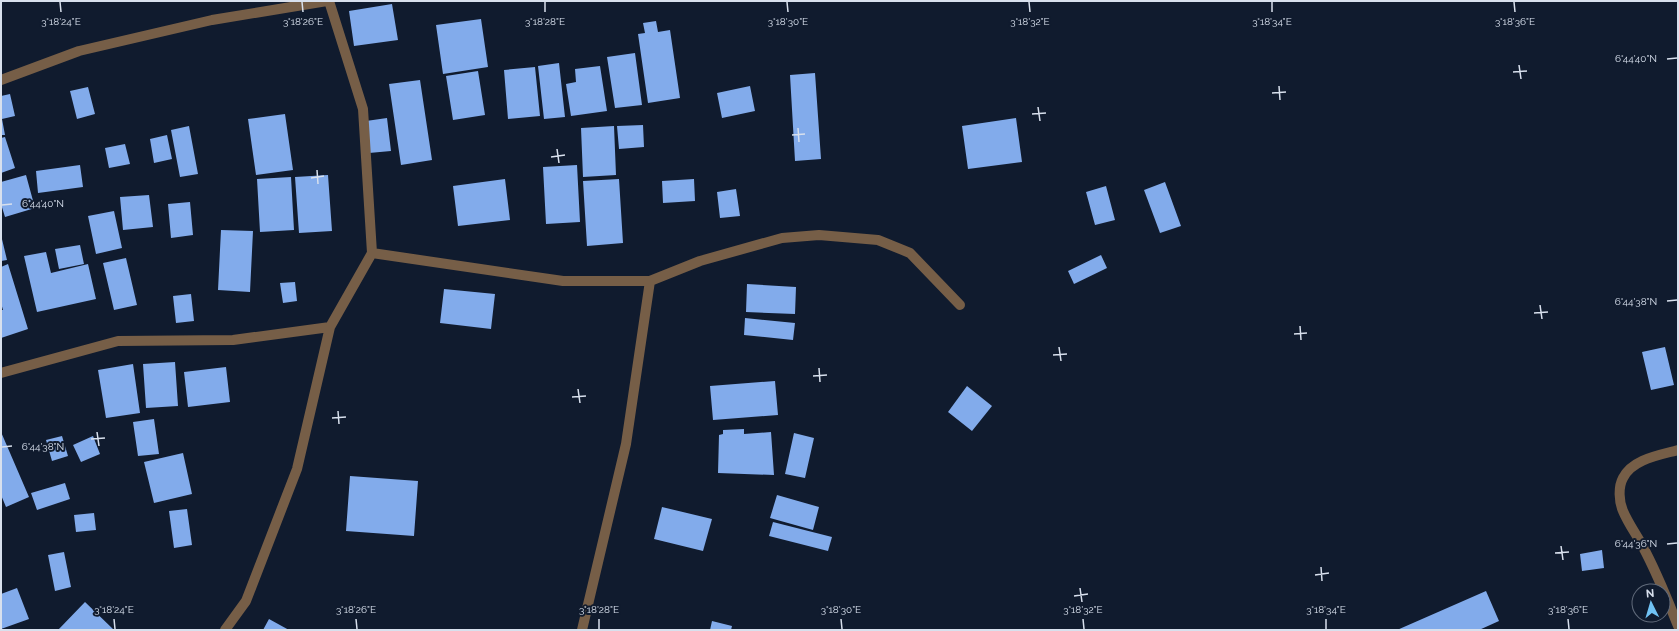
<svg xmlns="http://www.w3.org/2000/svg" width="1679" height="631" viewBox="0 0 1679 631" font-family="Raleway,sans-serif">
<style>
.building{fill:#82abeb}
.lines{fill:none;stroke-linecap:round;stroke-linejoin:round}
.minor{stroke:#765e47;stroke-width:10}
.ticks{fill:none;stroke:#d8e0ed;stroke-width:1.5}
.ticks-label{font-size:10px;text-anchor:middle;fill:#d8e0ed;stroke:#101b2e;stroke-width:4;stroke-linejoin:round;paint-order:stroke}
</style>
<rect width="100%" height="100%" fill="#101b2e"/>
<path class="building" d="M392,4l6,36 -44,6 -5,-35z
M481,19l7,48 -45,7 -7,-49z
M656,21l2,11 12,-2 10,68 -32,5 -10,-69 7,-1 -2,-10z
M635,53l7,52 -27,3 -8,-51z
M559,63l6,54 -21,2 -6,-53z
M600,66l7,45 -36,5 -5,-32 10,-2 -1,-13z
M535,67l5,49 -32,3 -4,-49z
M478,71l7,44 -32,5 -7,-44z
M815,73l6,86 -26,2 -5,-86z
M420,80l12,80 -31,5 -12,-81z
M750,86l5,25 -33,7 -5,-25z
M88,87l7,27 -18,5 -7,-28z
M10,94l5,22 -13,3 3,16h-4v-39z
M285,114l8,56 -37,5 -8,-56z
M387,118l4,33 -22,2 -3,-32z
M1016,118l6,44 -54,7 -6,-43z
M643,125l1,22 -25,2 -2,-23z
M189,126l9,48 -18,3 -9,-47z
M614,126l2,49 -33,2 -2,-49z
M167,135l5,24 -18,4 -4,-24z
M5,137l10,31 -14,5v-35z
M125,144l5,20 -21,4 -4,-20z
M80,165l3,22 -45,6 -2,-22z
M577,165l3,57 -34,2 -3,-57z
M26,175l9,33 -30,9 -4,-13v-22z
M328,175l4,56 -33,2 -4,-56z
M291,177l3,53 -34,2 -3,-53z
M505,179l5,41 -52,6 -5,-40z
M619,179l4,64 -36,3 -4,-65z
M694,179l1,22 -32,2 -1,-22z
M1165,182l16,44 -21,7 -16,-43z
M1106,186l9,34 -20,5 -9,-33z
M736,189l4,27 -20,2 -3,-26z
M149,195l4,32 -30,3 -3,-33z
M190,202l3,33 -22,3 -3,-34z
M114,211l8,37 -26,6 -8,-38z
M221,230l32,1 -3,61 -32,-2z
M1,235l6,25 -6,1z
M80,245l4,19 -25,5 -4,-20z
M46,252l5,21 37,-9 8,35 -59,13 -13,-56z
M1101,255l6,13 -33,16 -6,-13z
M126,258l11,47 -23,5 -11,-47z
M8,264l20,65 -27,9v-28h2l-2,-7v-36z
M295,282l2,19 -14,2 -3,-20z
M747,284l49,3 -1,27 -49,-2z
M444,289l51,5 -4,35 -51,-6z
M191,294l3,27 -18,2 -3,-27z
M745,318l50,5 -2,17 -49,-5z
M1665,347l9,38 -23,5 -9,-38z
M175,362l3,44 -32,2 -3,-44z
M133,364l7,49 -34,5 -8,-48z
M226,367l4,35 -42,5 -4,-35z
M775,381l3,34 -65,5 -3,-34z
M967,386l25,20 -20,25 -24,-19z
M154,419l5,35 -21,2 -5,-34z
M744,429v5l27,-2 3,43 -56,-2 1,-38 4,-1v-4z
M1,432l28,65 -23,10 -5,-12z
M794,433l20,5 -9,40 -20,-4z
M62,436l6,20 -16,5 -6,-21z
M93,436l7,18 -19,8 -8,-17z
M183,453l9,41 -38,9 -10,-41z
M350,476l68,5 -4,55 -68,-5z
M65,483l5,16 -33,11 -6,-17z
M777,495l42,12 -6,23 -43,-12z
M662,507l50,12 -9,32 -49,-12z
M187,509l5,36 -18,3 -5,-37z
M94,513l2,17 -20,2 -2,-17z
M773,522l59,15 -4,14 -59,-15z
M1602,550l2,18 -22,3 -2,-17z
M64,552l7,35 -16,4 -7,-36z
M17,588l12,31 -28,10v-35z
M1486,591l13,30 -20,9h-82z
M85,602l28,27 -2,1h-53z
M269,619l20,11h-26z
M712,621l20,5 -1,4h-21z"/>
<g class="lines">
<path class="minor" d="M1,80l78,-29 133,-31 115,-19
M372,253l191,28h87l50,-20 82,-23 37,-3 59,5 32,13 50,52
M1,373l117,-32 115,-1 97,-13
M1678,450c-18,5 -46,9 -55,28 -5,9 -4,24 0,33 5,12 13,23 19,34 14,26 25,53 36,81
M225,630l21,-29 51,-132 33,-142 42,-74 -9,-144 -34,-108
M582,630l44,-186 24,-163"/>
</g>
<path class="ticks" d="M60,2l1,10M302,2l1,10M545,2v10M787,2l1,10M1029,2l1,10M1272,2v10M1514,2l1,10M1667,59l10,-1M1519,65l2,14M1513,72l14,-1M1279,86l1,14M1272,93l14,-1M1038,107l2,14M1032,114l14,-1M798,128l1,14M792,135l13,-1M557,149l2,14M551,157l14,-2M317,170l1,14M311,178l13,-2M2,205l10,-1M1667,301l10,-1M1540,305l2,14M1534,313l14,-1M1300,326l1,14M1294,334l13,-1M1059,347l2,14M1053,355l14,-1M819,368l1,14M813,376l14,-1M578,389l2,14M572,397l14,-1M338,411l1,13M332,418l14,-1M97,432l2,14M91,439l14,-1M2,447l10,-1M1667,544l10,-1M1561,546l2,14M1555,553l14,-1M1321,567l1,14M1315,575l14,-2M1080,588l2,14M1074,596l14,-2M114,619l1,10M356,619l1,10M599,619v10M841,619l1,10M1083,619l1,10M1326,619v10M1568,619l1,10"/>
<g class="ticks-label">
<text x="61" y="25">3°18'24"E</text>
<text x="303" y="25">3°18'26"E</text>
<text x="545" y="25">3°18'28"E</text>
<text x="788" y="25">3°18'30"E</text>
<text x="1030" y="25">3°18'32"E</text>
<text x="1272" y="25">3°18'34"E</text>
<text x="1515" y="25">3°18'36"E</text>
<text x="1636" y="62">6°44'40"N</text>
<text x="43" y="207">6°44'40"N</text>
<text x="1636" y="305">6°44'38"N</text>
<text x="43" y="450">6°44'38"N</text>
<text x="1636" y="547">6°44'36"N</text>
<text x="114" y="613">3°18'24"E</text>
<text x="356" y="613">3°18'26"E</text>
<text x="599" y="613">3°18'28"E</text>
<text x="841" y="613">3°18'30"E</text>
<text x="1083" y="613">3°18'32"E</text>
<text x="1326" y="613">3°18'34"E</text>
<text x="1568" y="613">3°18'36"E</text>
</g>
<rect width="1679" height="631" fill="none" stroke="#d8e0ed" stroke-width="4"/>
<g transform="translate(1651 603) rotate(355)"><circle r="19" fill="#101b2e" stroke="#606a7a"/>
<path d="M0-3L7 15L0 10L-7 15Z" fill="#70c2f4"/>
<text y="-6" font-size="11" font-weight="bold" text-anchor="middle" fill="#d8e0ed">N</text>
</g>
</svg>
